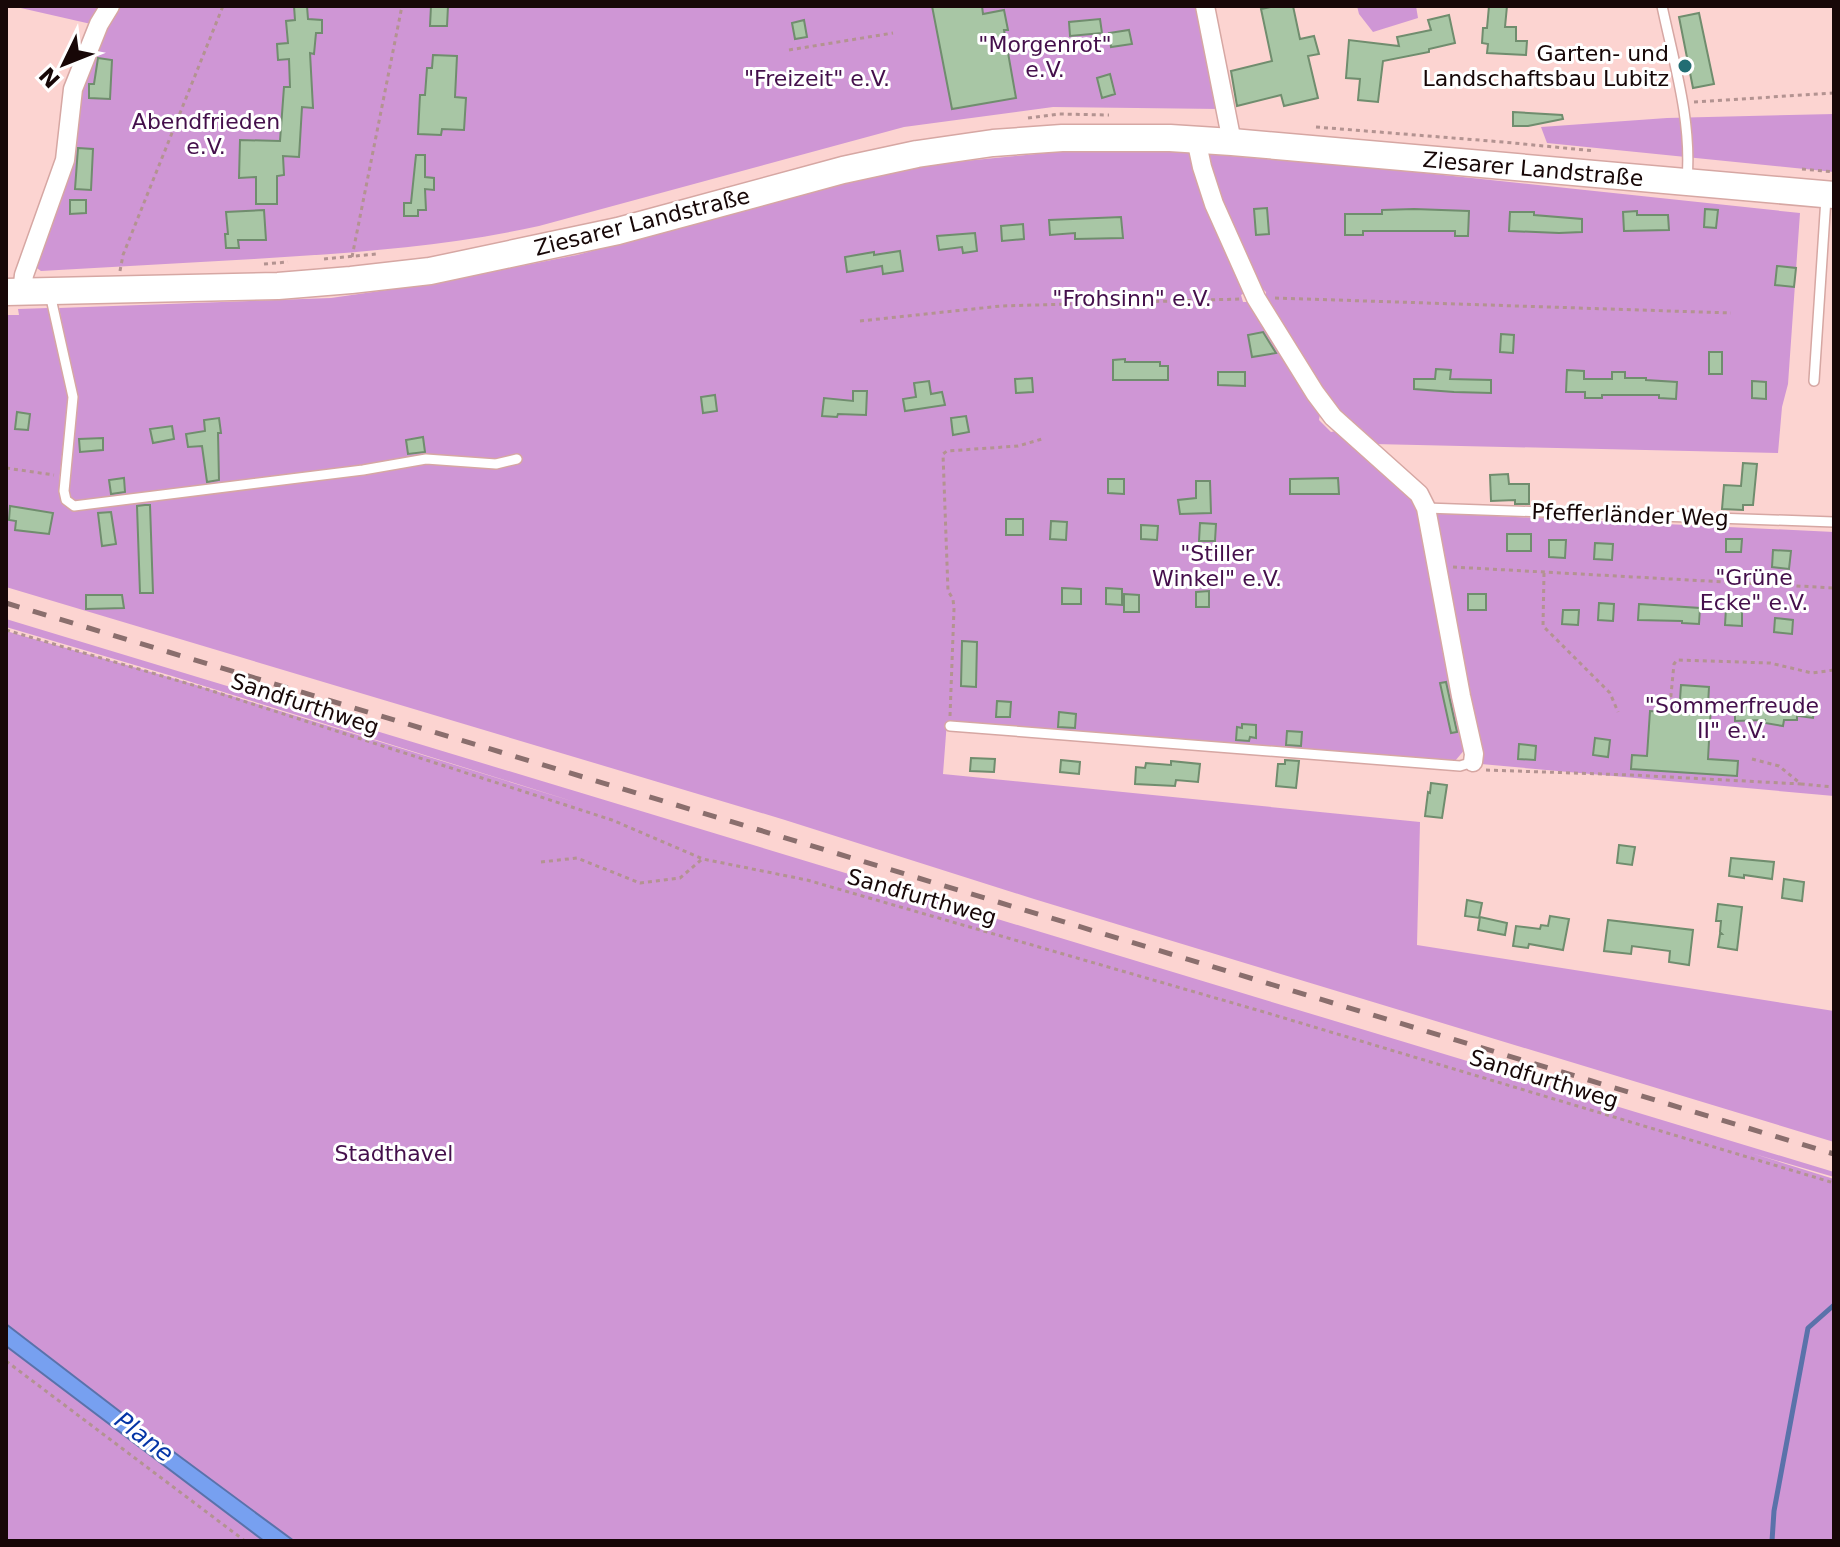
<svg xmlns="http://www.w3.org/2000/svg" width="1840" height="1547" viewBox="0 0 1840 1547" font-family="'DejaVu Sans',sans-serif">
<style>
.green{fill:#cf96d5}
.water{fill:#77a0f0;stroke:#5a72aa;stroke-width:2}
.lines{fill:none;stroke-linecap:round;stroke-linejoin:round}
.stream{stroke:#5a72aa;stroke-width:5}
.building{fill:#a8c6a5;stroke:#708d6e;stroke-width:2}
.lane-casing{stroke:#d6a7a3;stroke-width:12}
.street-casing{stroke:#d6a7a3;stroke-width:21}
.secondary-casing{stroke:#d6a7a3;stroke-width:29}
.path{stroke:#b39391;stroke-width:3;stroke-dasharray:4 4;stroke-linecap:butt}
.lane{stroke:#fff;stroke-width:9}
.street{stroke:#fff;stroke-width:18}
.secondary{stroke:#fff;stroke-width:26}
.rail{stroke:#8a6e6d;stroke-width:5;stroke-dasharray:14 14;stroke-linecap:butt}
.poi-dot{fill:#226d73;stroke:#fff;stroke-width:3}
.labels{text-anchor:middle;dominant-baseline:central;stroke-width:6;stroke-linejoin:round;paint-order:stroke}
.park-label{font-size:22px;fill:#440f4b;stroke:#fff}
.poi-label{font-size:22px;fill:#170707;stroke:#fff;text-anchor:end}
.street-label{font-size:22px;fill:#170707;stroke:#fff}
.water-label{font-size:24px;font-style:italic;fill:#0535a7;stroke:#fff}
</style>
<rect width="100%" height="100%" fill="#fcd4d1"/>
<path class="green" d="M12,6h90l-11,18z
M115,6h1084l21,103 -167,-2 -149,20 -365,99c-95,21 -188,27 -285,33 -71,4 -142,8 -213,12l-7,-5 42,-177z
M1357,6h59l2,12 -45,14 -14,-18z
M1834,114v58l-287,-29 -6,-16 126,-9z
M1066,151h123l6,24 53,116 -7,4 2,7h11l66,112 -1,6 12,12 5,-1 80,70 50,247 -11,13 -508,-40 -4,53 477,48 -3,123 417,66v131l-800,-243 -249,-79 -779,-233v-272h13l-1,-6 30,-1 20,89 -9,86 2,19 9,-1 -2,-22 9,-81 -18,-90 272,-10 104,-15 142,-28 270,-73 87,-18z
M1207,154l180,15 413,44 -12,171 -6,23 -4,46 -404,-9 -54,-53 -55,-88 1,-11 -12,-11 -34,-82z
M1433,513l401,19v264l-353,-32z
M6,619l1828,553v5l-83,-24 83,26v362h-1828v-910l180,51 392,121 -406,-127 -166,-49z"/>
<path class="water" d="M6,1324l138,106 150,111h-30l-258,-195z"/>
<g class="lines">
<path class="stream" d="M1772,1541l2,-30 34,-183 26,-23"/>
</g>
<path class="building" d="M294,6h13l1,13 14,1v13h-6l-2,21 -4,-1 3,55 -11,-1 -3,50 -16,-1 1,19 -7,1v28h-21v-27l-17,1 1,-38 40,1 4,-54h6l-1,-28 -11,1 -1,-16 11,-1 -2,-22 9,-1z
M431,6h17l-1,20h-17z
M932,6h50l1,8 21,-4 4,20h-4l12,68 -64,11z
M1275,6h18l7,33 14,-3 5,18 -11,2 10,42 -34,8 -3,-11 -44,11 -6,-35 41,-10 -11,-52z
M1489,6h18l-2,21h11v14h11l-1,14 -39,-2 1,-9 -6,-1 1,-15h4z
M1699,13l15,71 -21,4 -14,-71z
M1449,15l6,28 -26,6v3l-46,9 -5,41 -20,-2 2,-21 -14,-1 3,-38 50,6 -2,-9 34,-7 -3,-10z
M1100,19l2,14 -32,3 -1,-14z
M804,20l3,17 -12,2 -3,-16z
M1129,30l3,14 -21,3 -2,-14z
M433,55l24,1 -2,41 11,1 -2,32 -22,-1 -1,6 -23,-1 2,-39h5l2,-27h5z
M98,58l14,2 -2,39 -21,-1v-14h5z
M1110,74l5,20 -13,4 -5,-20z
M1513,112l49,3 1,4 -35,7h-15z
M78,148l15,1 -2,41 -16,-1z
M416,155h9v22l9,1v12l-9,-1 1,21h-8v6h-14v-13h7z
M70,200h16v13l-16,1z
M1267,208l2,26 -13,1 -2,-26z
M1414,209l55,2 -1,25h-13v-5h-92v4h-18v-21h37v-4z
M1705,209l13,1 -2,18 -12,-1z
M264,210l2,30h-28l1,8h-13l-1,-14h3l-2,-22z
M1637,211v4h31l1,15 -45,1 -1,-19z
M1510,212h24v3l48,4v13l-23,1 -50,-2z
M1121,217l2,21 -48,1v-6l-25,2 -1,-15z
M1023,224l1,15 -22,2 -1,-15z
M975,233l2,18 -14,2 -1,-6 -23,3 -2,-14z
M900,251l3,20 -20,3 -1,-8 -35,6 -2,-15 29,-5v3z
M1777,266l19,2 -2,19 -19,-2z
M1263,332l13,21 -24,4 -4,-22z
M1501,334l13,1 -1,18 -13,-1z
M1709,352h13v22h-13z
M1125,359v3h35v4h8v14h-55v-20z
M1436,369l15,1 -1,9 41,1v13l-37,-1 -40,-3v-10h21z
M1567,370l17,1v8h28v-7h13v6h21v2l31,2 -1,17 -17,-1v-3h-57v3h-17v-6h-19z
M1218,372h27v14l-27,-1z
M1032,378l1,14 -17,1 -1,-14z
M929,381l2,13 11,-2 3,13 -40,6 -2,-12 13,-2 -2,-14z
M1752,381l14,1v17l-14,-1z
M853,391h14l-1,24 -28,-1 -1,3 -15,-1 2,-18 29,3z
M715,395l2,16 -14,2 -2,-16z
M17,412l13,2 -2,16 -13,-1z
M966,416l3,16 -16,3 -2,-17z
M219,418l2,15h-3l1,47 -12,2 -5,-36 -14,1 -2,-13 19,-3 -1,-11z
M172,426l2,13 -21,4 -3,-14z
M423,437l2,15 -17,2 -2,-14z
M103,438v12l-23,2 -1,-13z
M1743,463l14,1 -4,41h-10v5l-21,-1 2,-24 17,1z
M1508,474l1,10h20v20h-14v-4l-24,1 -1,-26z
M124,478l1,14 -14,2 -2,-14z
M1338,478l1,16h-49v-15z
M1108,479h16v15l-16,-1z
M1196,481h14l1,32 -31,1 -2,-14 18,-2z
M145,505h5l3,88h-13l-3,-87z
M10,506l43,7 -4,21 -34,-4 1,-9 -7,-1z
M111,512l5,32 -14,2 -4,-33z
M1006,519h17v16h-17z
M1051,521l16,1 -1,18 -16,-1z
M1200,523l16,1 -1,17h-16z
M1141,525l17,1 -1,14 -16,-1z
M1507,534h24v17h-24z
M1726,539h16l-1,13h-15z
M1549,540h17l-1,18 -16,-1z
M1595,543l18,1 -1,16 -18,-1z
M1773,550l18,1 -2,18 -17,-2z
M1062,588l19,1v15h-19z
M1106,588l16,1v16l-16,-1z
M1209,591v16h-13v-15z
M1124,594l15,1v17h-15z
M1468,594h18v16h-18z
M86,595h36l2,13 -38,1z
M1599,603l15,1 -1,17 -15,-1z
M1639,604l61,4 -1,16 -17,-1v-2l-44,-1z
M1726,608l16,1v17l-17,-1z
M1563,610h16l-1,15 -16,-1z
M1775,618l18,2 -1,14 -18,-2z
M962,641l15,1 -1,45 -15,-1z
M1446,682l11,50 -6,1 -11,-50z
M1681,685l28,2 -1,18h3l-3,54 30,2 -1,15 -106,-7 1,-14 15,1 3,-45 29,2z
M997,701l14,1 -1,15h-14z
M1800,701l15,2 -2,15 -15,-2z
M1735,704h14v1l48,8v7h-13l-1,6 -18,-3v-3l-30,1z
M1059,712l17,2 -1,14 -17,-1z
M1242,724l14,1v13l-6,-1 -1,4 -13,-1 1,-13 5,1z
M1287,731l15,1 -1,14 -15,-1z
M1595,738l15,2 -2,17 -15,-2z
M1519,744l17,2 -1,14 -17,-1z
M971,758l24,1 -1,13 -24,-1z
M1061,760l19,2 -1,12 -19,-2z
M1285,760l14,1 -3,27 -20,-2 2,-22h7z
M1171,761l29,3 -2,18 -22,-2 -1,6 -40,-2 1,-17 9,1 1,-5 25,2z
M1431,783l16,2 -5,33 -17,-2 3,-24 2,1z
M1619,845l16,2 -3,18 -15,-2z
M1731,858l43,4 -2,17 -28,-4v3l-15,-2z
M1784,879l20,3 -2,19 -20,-3z
M1467,900l15,3 -3,15 -14,-2z
M1718,904l24,3 -5,43 -19,-3 2,-13h2l-2,-2 1,-11h-5z
M1550,916l19,3 -6,31 -34,-6 -1,4 -15,-2 3,-20 24,3 1,-4 7,1z
M1480,917l27,6 -2,12 -27,-5z
M1608,920l85,10 -4,35 -20,-3 1,-11 -38,-5 -1,8 -27,-3z"/>
<g class="lines">
<g class="lane-casing">
<path id="lane" d="M1662,6c12,57 30,115 25,174
M50,294l23,103 -9,94 2,9 8,6 289,-36 63,-11 70,5 21,-5
M1814,381l12,-183
M1426,508l408,14
M950,726l510,40 13,-4"/>
</g>
<g class="street-casing">
<path id="street" d="M1205,6l27,136
M1196,139l6,28 12,37 42,94 59,95 18,24 86,77 7,14 35,188 13,58 -1,8
M22,292l2,-17 41,-115 8,-71 26,-65 11,-18"/>
</g>
<g class="secondary-casing">
<path id="secondary" d="M6,292l272,-6 73,-6 79,-9 188,-40 225,-61 74,-16 76,-11 69,-5h108l62,4 602,53"/>
</g>
<path class="path" d="M789,50l104,-17
M1694,102l140,-9
M1028,118l31,-4 50,1
M1316,127l187,15 92,9
M1802,169l32,3
M352,257l50,-251
M324,259l52,-5
M264,264l24,-2
M120,271l3,-16 100,-249
M1275,298l456,15
M860,321l141,-15 239,-7
M6,468l48,7
M1453,567l381,21
M1544,573l-1,53 67,67 8,19
M6,630l197,58 409,132 91,39 104,21 457,132 570,171
M1670,705l4,-41 3,-4 93,3 42,10 22,-3
M950,716l4,-107 -1,-10 -5,-8 -5,-137 4,-3 71,-5 24,-7
M1752,759l27,7 22,18 33,3
M1486,770l145,5 170,9
M541,862l36,-4 63,25 40,-5 21,-18
M6,1361l239,180"/>
<use href="#lane" class="lane"/>
<use href="#street" class="street"/>
<use href="#secondary" class="secondary"/>
<path class="rail" d="M6,603l1828,551"/>
</g>
<circle class="poi-dot" cx="1685" cy="66" r="8"/>
<g class="labels">
<g class="park-label">
<text x="1045" y="44">"Morgenrot"<tspan x="1045" dy="25">e.V.</tspan></text>
<text x="817" y="78">"Freizeit" e.V.</text>
<text x="206" y="121">Abendfrieden<tspan x="206" dy="25">e.V.</tspan></text>
<text x="1132" y="298">"Frohsinn" e.V.</text>
<text x="1217" y="553">"Stiller<tspan x="1217" dy="25">Winkel" e.V.</tspan></text>
<text x="1754" y="577">"Grüne<tspan x="1754" dy="25">Ecke" e.V.</tspan></text>
<text x="1732" y="705">"Sommerfreude<tspan x="1732" dy="25">II" e.V.</tspan></text>
<text x="394" y="1153">Stadthavel</text>
</g>
<g class="poi-label">
<text x="1669" y="53">Garten- und<tspan x="1669" dy="25">Landschaftsbau Lubitz</tspan></text>
</g>
<g class="street-label">
<text transform="translate(1533 169) rotate(5)">Ziesarer Landstraße</text>
<text transform="translate(642 222) rotate(-14)">Ziesarer Landstraße</text>
<text transform="translate(1630 515) rotate(2)">Pfefferländer Weg</text>
<text transform="translate(305 704) rotate(18)">Sandfurthweg</text>
<text transform="translate(922 897) rotate(16)">Sandfurthweg</text>
<text transform="translate(1544 1079) rotate(17)">Sandfurthweg</text>
</g>
<g class="water-label">
<text transform="translate(144 1437) rotate(37)">Plane</text>
</g>
</g>
<rect width="1840" height="1547" fill="none" stroke="#170707" stroke-width="16"/>
<g transform="translate(64 64) rotate(227)" stroke="#ffffff" stroke-width="6" paint-order="stroke">
<path d="M0-6L14 30L0 20L-14 30Z" fill="#170707"/>
<text y="-12" font-size="22" font-weight="bold" text-anchor="middle" fill="#170707">N</text>
</g>
</svg>
